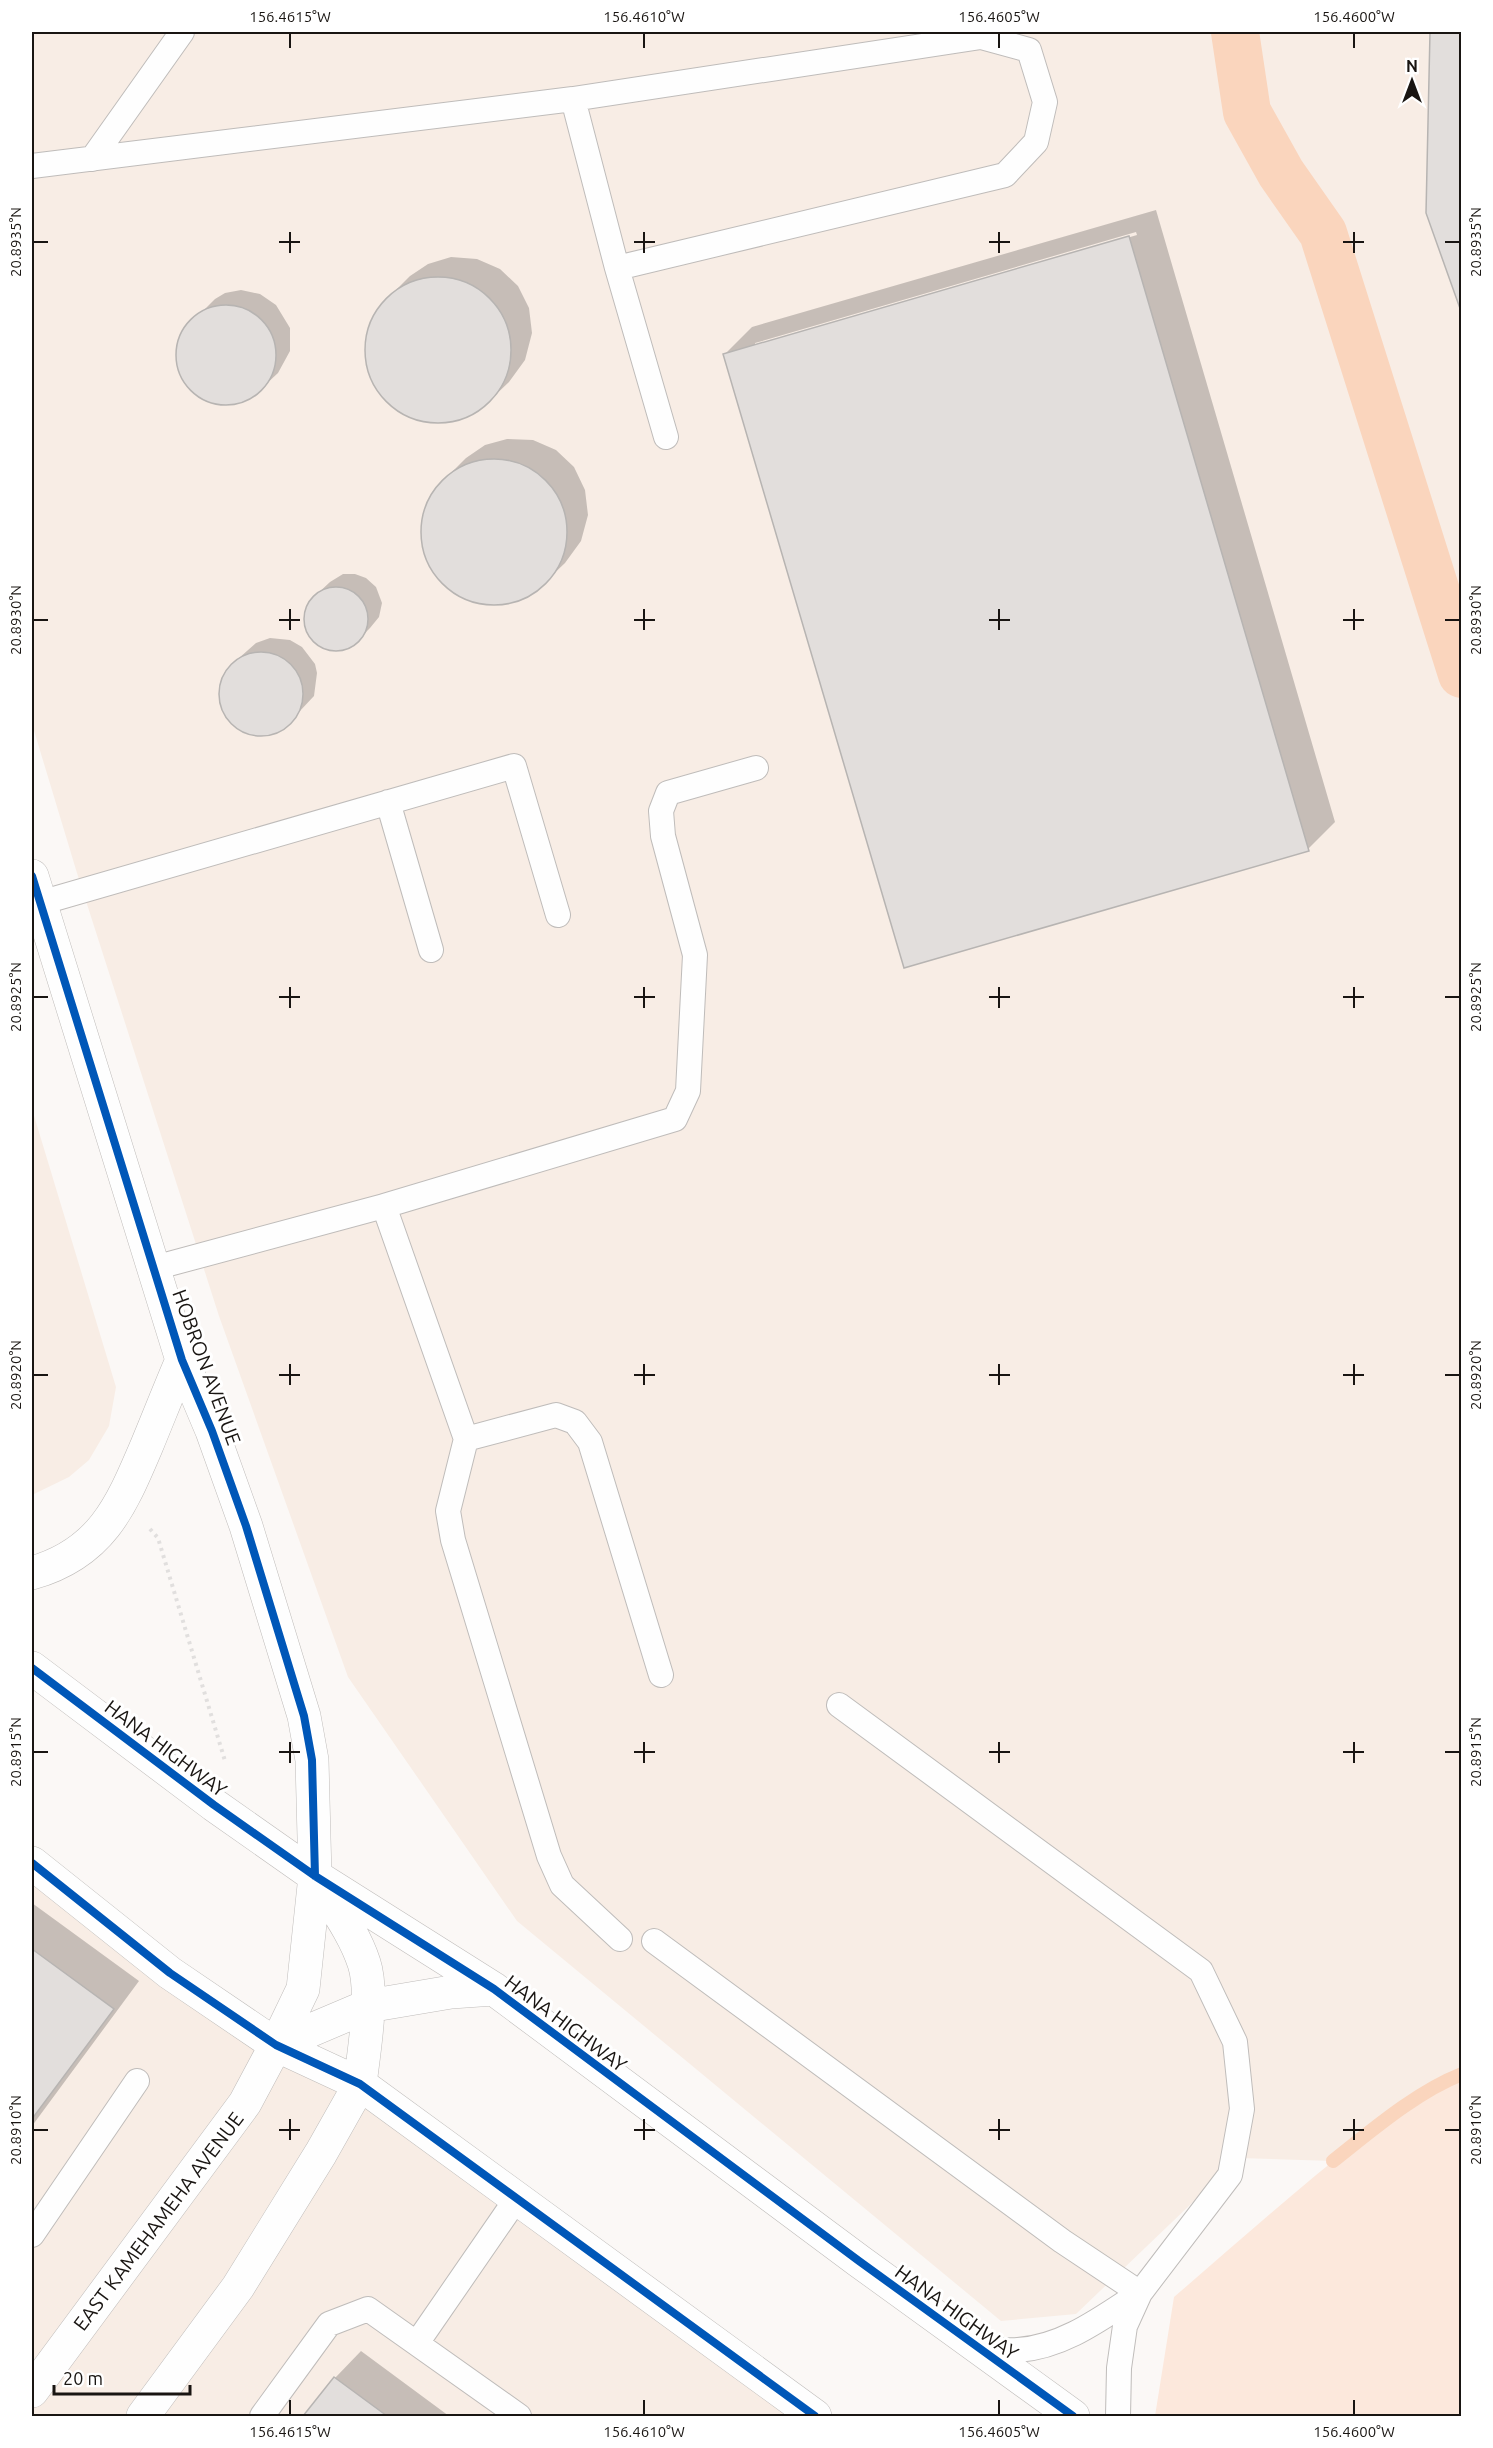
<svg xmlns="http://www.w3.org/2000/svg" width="1493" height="2448" viewBox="0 0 1493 2448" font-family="Ubuntu,sans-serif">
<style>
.built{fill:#f8ede5}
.green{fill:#fce8dc}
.shadow{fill:#0003;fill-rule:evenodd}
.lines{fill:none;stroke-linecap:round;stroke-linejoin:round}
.stream{stroke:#fad5bd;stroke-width:14}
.canal{stroke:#fad5bd;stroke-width:48}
.building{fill:#e2dedc;stroke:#b7b4b2;stroke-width:1.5}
.lane-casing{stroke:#bfbcba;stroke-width:26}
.secondary-casing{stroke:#bfbcba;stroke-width:34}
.primary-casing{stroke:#bfbcba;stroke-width:34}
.path{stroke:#e1dfde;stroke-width:4;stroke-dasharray:3 4.5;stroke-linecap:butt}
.lane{stroke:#fefefe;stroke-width:24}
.secondary{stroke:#fefefe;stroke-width:33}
.primary{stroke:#fefefe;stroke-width:33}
.cycleway-casing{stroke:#fff;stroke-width:11}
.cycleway{stroke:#0057b8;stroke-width:8}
.ticks{fill:none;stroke:#191512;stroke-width:2}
.labels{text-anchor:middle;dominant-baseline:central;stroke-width:6;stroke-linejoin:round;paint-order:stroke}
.street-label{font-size:20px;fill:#191512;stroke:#fff}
.neatline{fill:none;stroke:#191512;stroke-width:2}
.ticks-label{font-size:15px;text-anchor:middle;fill:#191512}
</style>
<rect width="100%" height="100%" fill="#fbf8f6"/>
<path class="built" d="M32,32h1429v2042l-15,6 -59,39 -54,42 -94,-3 -163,156 -75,7 -484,-400 -169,-244 -129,-361 -142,-443 -45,-149z
M32,1109l84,278 -7,39 -20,34 -20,17 -37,18z
M32,1863l793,553h-793z"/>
<path class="green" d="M1461,2074v342h-306l19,-119c62,-53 123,-108 188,-159 31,-23 64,-50 99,-64z"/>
<path class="shadow" d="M1156,210l179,612 -27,27 -583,-495 27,-27zM1136,232l1,3 -382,111v-3z
M451,257l26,2 23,10 18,17 11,22 3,25 -7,27 -16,22 -22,21 -27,16 -30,3 -31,-11 -17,-16 -12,-19 -4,-25 5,-28 18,-26 21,-21 18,-12z
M241,290l19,4 16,11 14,23v23l-12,22 -15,14 -24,15h-26l-20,-12 -12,-16 -3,-19 6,-25 31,-31 10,-6z
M507,439l26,1 23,10 18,17 11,23 3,25 -7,26 -16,22 -22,21 -27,16 -30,3 -31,-10 -17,-17 -12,-18 -4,-25 5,-28 18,-26 21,-21 19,-13z
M343,574h12l11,4 10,9 6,16 -3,14 -9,11 -15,15 -17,7 -16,-3 -13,-12 -4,-13 2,-12 8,-14 15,-14z
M270,638l20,2 12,7 13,17 2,9 -3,23 -30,32 -21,7 -23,-6 -14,-13 -6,-18 1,-15 9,-17 26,-23z
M32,1903l107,78 -107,145z
M361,2351l88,65h-144l30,-38z"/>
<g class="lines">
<path class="stream" d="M1333,2161c38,-30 83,-69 129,-87"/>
<path class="canal" d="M1235,32l12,80 34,61 42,60 139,441"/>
</g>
<path class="building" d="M1430,32h32v282l-36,-101z
M1129,236l180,615 -405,117 -181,-614z
M365 350a73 73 0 1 1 146 0a73 73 0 1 1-146 0Z
M176 355a50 50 0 1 1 100 0a50 50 0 1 1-100 0Z
M421 532a73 73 0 1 1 146 0a73 73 0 1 1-146 0Z
M304 619a32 32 0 1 1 64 0a32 32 0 1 1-64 0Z
M219 694a42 42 0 1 1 84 0a42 42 0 1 1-84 0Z
M32,1949l82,60 -82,110z
M334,2377l53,39h-84z"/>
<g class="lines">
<g class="lane-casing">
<path id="lane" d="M92,159l90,-127
M32,166l541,-67 408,-62 48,13 16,52 -9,40 -31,33 -388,93 -44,-169
M617,268l49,169
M388,802l43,148
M40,903l474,-137 44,149
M154,1268l230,-62
M466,1439l90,-24 19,7 15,20 71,233
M839,1705l362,266 34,71 7,67 -12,66 -90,118 -15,33 -6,42 -1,48
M620,1939l-58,-54 -13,-29 -96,-316 -5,-29 18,-72 -82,-233 291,-87 13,-28 7,-136 -32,-119 -2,-25 7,-18 88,-25
M654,1941l408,300 78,52
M32,2235l105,-154
M417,2343l100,-145
M981,2349c12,0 25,2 37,1 46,-3 85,-33 122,-57
M262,2416l67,-92 39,-15 151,107"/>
</g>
<g class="secondary-casing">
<path id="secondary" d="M32,876l150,484 30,71 34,95 58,190 8,44 3,116
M32,1573c70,-20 89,-67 115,-128 12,-29 23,-57 35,-85
M32,2391l213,-288 31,-58
M143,2416l95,-129 83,-134 39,-69"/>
</g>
<g class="primary-casing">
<path id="primary" d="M32,1668l182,137 101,71 179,113 365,272 214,155
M32,1863l138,110 106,72 84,39 455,332
M321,1885c15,24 34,50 43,78 10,30 0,88 -4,121
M276,2045l92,-39 83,-14 43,-3
M276,2045l27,-56 12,-113"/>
</g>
<path class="path" d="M150,1529l8,9 67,223"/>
<use href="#lane" class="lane"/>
<use href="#secondary" class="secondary"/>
<use href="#primary" class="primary"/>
<g class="cycleway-casing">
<path id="cycleway" d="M32,876l150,484 30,71 34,95 58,190 8,44 3,116
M32,1668l182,137 101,71 179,113 365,272 214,155
M32,1863l138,110 106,72 84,39 455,332"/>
</g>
<use href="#cycleway" class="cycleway"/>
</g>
<path class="ticks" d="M290,33v15M644,33v15M999,33v15M1354,33v15M290,232v21M644,232v21M999,232v21M1354,232v21M33,242h15M279,242h21M634,242h21M989,242h21M1343,242h21M1445,242h15M290,609v21M644,609v21M999,609v21M1354,609v21M33,620h15M279,620h21M634,620h21M989,620h21M1343,620h21M1445,620h15M290,987v21M644,987v21M999,987v21M1354,987v21M33,997h15M279,997h21M634,997h21M989,997h21M1343,997h21M1445,997h15M290,1364v21M644,1364v21M999,1364v21M1354,1364v21M33,1375h15M279,1375h21M634,1375h21M989,1375h21M1343,1375h21M1445,1375h15M290,1742v21M644,1742v21M999,1742v21M1354,1742v21M33,1752h15M279,1752h21M634,1752h21M989,1752h21M1343,1752h21M1445,1752h15M290,2119v21M644,2119v21M999,2119v21M1354,2119v21M33,2130h15M279,2130h21M634,2130h21M989,2130h21M1343,2130h21M1445,2130h15M290,2400v15M644,2400v15M999,2400v15M1354,2400v15"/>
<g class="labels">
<g class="street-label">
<text transform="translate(207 1367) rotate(70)">HOBRON AVENUE</text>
<text transform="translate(166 1748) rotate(37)">HANA HIGHWAY</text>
<text transform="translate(566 2023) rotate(37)">HANA HIGHWAY</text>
<text transform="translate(158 2221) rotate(-53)">EAST KAMEHAMEHA AVENUE</text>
<text transform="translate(957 2312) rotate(36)">HANA HIGHWAY</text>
</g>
</g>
<rect width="1493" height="2448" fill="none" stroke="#ffffff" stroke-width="66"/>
<g transform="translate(1412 81)" stroke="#ffffff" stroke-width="4.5" paint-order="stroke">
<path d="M0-4.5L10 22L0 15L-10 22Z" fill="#191512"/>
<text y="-9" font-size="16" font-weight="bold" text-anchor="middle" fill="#191512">N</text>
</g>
<path d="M54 2385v9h136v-9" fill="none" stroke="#191512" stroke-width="3"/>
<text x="63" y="2385" font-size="18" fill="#191512" stroke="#ffffff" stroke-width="4.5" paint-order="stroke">20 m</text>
<rect x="33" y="33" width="1427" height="2382" class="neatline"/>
<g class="ticks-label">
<text x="290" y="22">156.4615°W</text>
<text x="644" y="22">156.4610°W</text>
<text x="999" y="22">156.4605°W</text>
<text x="1354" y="22">156.4600°W</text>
<text transform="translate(16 242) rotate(-90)" y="5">20.8935°N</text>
<text transform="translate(1476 242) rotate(-90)" y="5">20.8935°N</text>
<text transform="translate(16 620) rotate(-90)" y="5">20.8930°N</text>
<text transform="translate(1476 620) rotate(-90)" y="5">20.8930°N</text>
<text transform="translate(16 997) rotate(-90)" y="5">20.8925°N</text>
<text transform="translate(1476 997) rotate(-90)" y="5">20.8925°N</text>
<text transform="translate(16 1375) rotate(-90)" y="5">20.8920°N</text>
<text transform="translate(1476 1375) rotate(-90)" y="5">20.8920°N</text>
<text transform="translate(16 1752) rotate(-90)" y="5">20.8915°N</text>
<text transform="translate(1476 1752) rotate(-90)" y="5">20.8915°N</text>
<text transform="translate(16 2130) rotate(-90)" y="5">20.8910°N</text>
<text transform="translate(1476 2130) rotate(-90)" y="5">20.8910°N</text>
<text x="290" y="2437">156.4615°W</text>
<text x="644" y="2437">156.4610°W</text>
<text x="999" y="2437">156.4605°W</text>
<text x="1354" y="2437">156.4600°W</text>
</g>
</svg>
